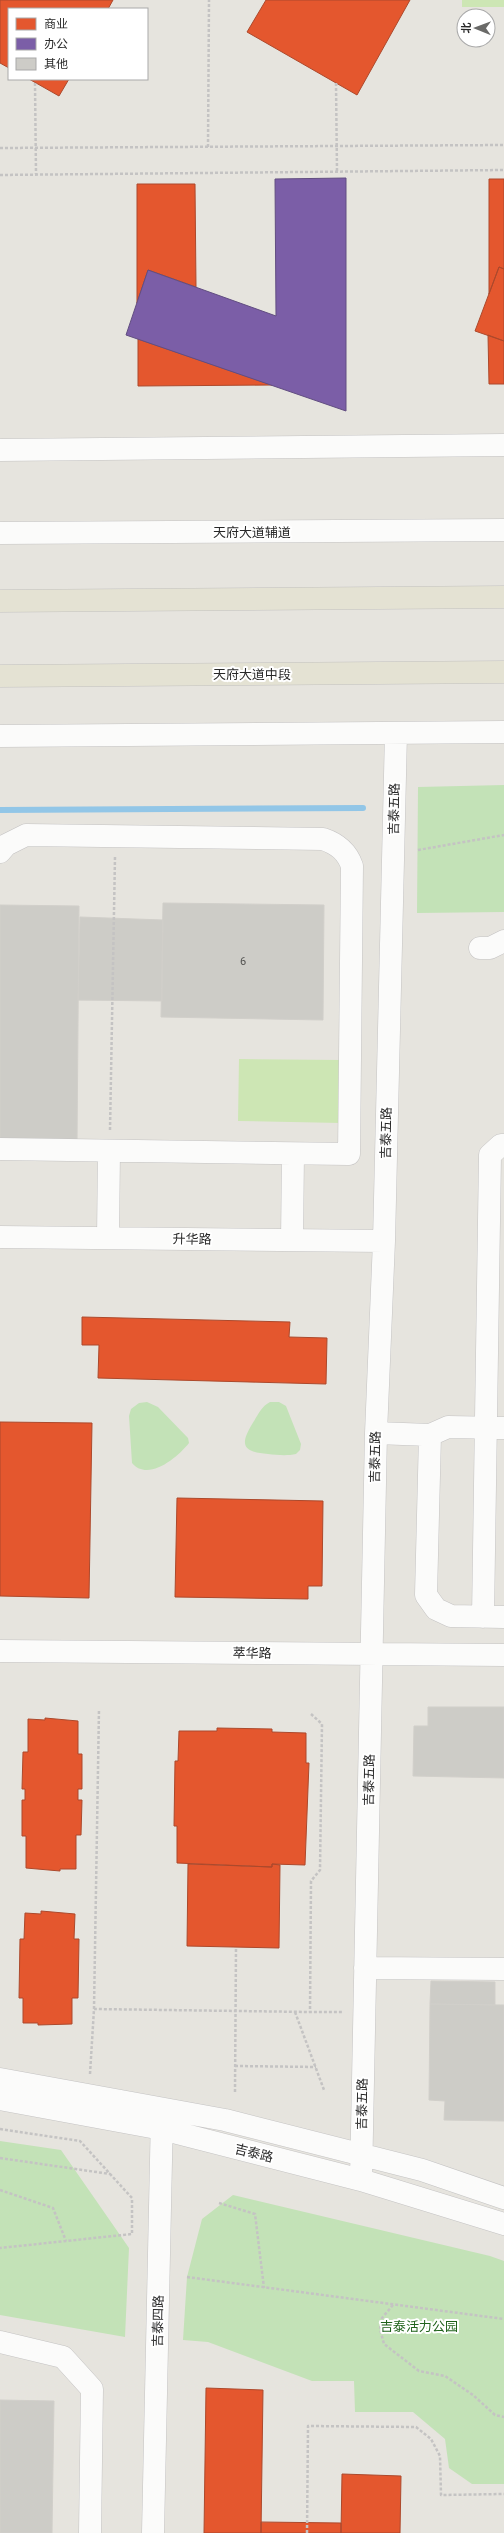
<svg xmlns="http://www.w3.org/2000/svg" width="504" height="2533" viewBox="0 0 504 2533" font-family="Roboto,'Noto Sans SC',sans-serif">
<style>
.green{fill:#c3e2b7}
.pitch{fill:#cde6b4}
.shops{fill:#e4572e;stroke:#ac492c}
.offices{fill:#7b5ea7;stroke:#624e81}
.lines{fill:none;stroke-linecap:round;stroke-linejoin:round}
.stream{stroke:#92c6e7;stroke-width:6}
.building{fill:#cdccc7;stroke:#d1cfca}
.minor-casing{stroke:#c4c3c3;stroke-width:23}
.major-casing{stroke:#c3c2c0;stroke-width:23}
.path{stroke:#c4c3c3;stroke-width:2.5;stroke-dasharray:3 2;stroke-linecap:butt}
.minor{stroke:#fbfbfa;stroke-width:22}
.major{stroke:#e4e2d3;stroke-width:22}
.path-bridge{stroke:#c4c3c3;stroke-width:2.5;stroke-dasharray:3 2;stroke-linecap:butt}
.labels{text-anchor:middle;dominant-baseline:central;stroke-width:4;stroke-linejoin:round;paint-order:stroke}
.number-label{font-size:11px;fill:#525250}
.street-label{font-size:13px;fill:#282828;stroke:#fff}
.park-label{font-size:13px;fill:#20621b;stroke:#fff}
</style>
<rect width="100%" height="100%" fill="#e6e4de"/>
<path class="green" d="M504,785v127l-87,1 1,-126z
M147,1402l11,5 30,31 1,5c-12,15 -41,39 -57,20l-3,-47 2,-7 8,-6z
M270,1402h9l7,4 15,38 -1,6 -4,4c-9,2 -19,1 -28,0 -29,-2 -27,-12 -14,-33 5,-8 8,-15 16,-19z
M0,2141l61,9 68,98 -4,89 -125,-22z
M233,2195l257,61 14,5v223h-32l-23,-16 -4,-29 -32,-27h-58l-1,-31h-42l-104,-39 -25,-2 4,-63 15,-58z"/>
<path class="pitch" d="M462,0h42v7h-42z
M239,1059l103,1 -1,63 -103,-2z"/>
<path class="shops" d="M0,0h113l-5,9h-99v59l-9,-5z
M266,0h144l-53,95 -110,-63z
M29,79h40l-10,17z
M489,179h15v90l-5,-2 -10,27z
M137,184h58l1,103 -48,-17 -11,33z
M499,267l5,2v72l-29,-10z
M488,335l16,6v43h-15z
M138,339l134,46 -134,1z
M82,1317l208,5 -1,15 38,1 -1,46 -228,-6 1,-33h-17z
M0,1422l92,1 -3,175 -89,-2z
M177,1498l146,3 -1,85h-14v13l-133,-2z
M45,1718l33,3v33h4v35h-4v11h4l-1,35h-5v34h-16v2l-34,-3v-32h-4v-36h3v-11h-3l1,-37h5v-33l17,1z
M217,1728l55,1v3l34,1v30h3l-4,102 -33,-1v3l-95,-4v-37h-3l1,-65h3l1,-30h38z
M188,1864l84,3v-3l8,1 -1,83 -92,-2z
M41,1911l34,3 -1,25h5l-1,59h-6v26l-34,1v-2h-15v-25h-4l1,-59h4l1,-26 16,1z
M206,2388l57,2 -2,143h-57z
M342,2474l59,2 -1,57h-59z
M261,2522l80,1v10h-80z"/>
<path class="offices" d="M346,178v233l-220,-76 22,-65 128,46 -1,-137z"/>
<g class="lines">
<path class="stream" d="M0,810l363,-2"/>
</g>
<path class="building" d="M163,903l161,2 -1,115 -162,-3z
M0,905l79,1 -2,238 -77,-2z
M80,917l83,3 -1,81 -84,-1z
M428,1707h76v71l-91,-2 1,-50h14z
M431,1981l64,1v23l-65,-1z
M430,2004l74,1v116l-60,-1 1,-19 -16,-1z
M0,2400l54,1 -2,132h-52z"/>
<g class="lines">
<g class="minor-casing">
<path id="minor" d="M0,450l504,-5
M0,533l504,-3
M0,736l504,-4
M0,852l6,-7 20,-10 297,4c15,5 24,13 29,27l-3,288 -349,-5
M480,948h10l14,-7
M0,1237l384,4
M108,1238l1,-87
M292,1240l1,-86
M376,1433l54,2 -4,160 10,14 15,7 53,1
M430,1435l18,-8 56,1
M483,1617l7,-462 11,-10h3
M0,1651l504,4
M365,1968l139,1
M0,2079l225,41 197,50 82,28
M0,2099l162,30 199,51 143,44
M361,2180l15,-747 8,-192 12,-508
M0,2342l63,15 29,32 -2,144
M153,2533l9,-419"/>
</g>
<g class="major-casing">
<path id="major" d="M0,601l504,-4
M0,676l504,-4"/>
</g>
<path class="path" d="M208,147l1,-147
M0,148l504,-3
M0,175l504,-5
M418,850l86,-15
M110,1130l5,-273
M311,1714l11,10 -2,146 -9,11 -1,131h33
M94,2009l5,-300
M295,2012l29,78
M235,2066l81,1
M90,2074l4,-65 216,3
M235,2092l1,-145
M0,2129l80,12 52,57v36l-132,14
M0,2158l110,16
M0,2190l53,18 13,33
M219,2203l36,11 9,74
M187,2277l317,42
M393,2305l-11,13 -2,11 4,15 35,27 26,5 28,19 22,20 9,2
M307,2533l1,-107 108,1 15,12 9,17 1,39 63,-1"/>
<use href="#minor" class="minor"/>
<use href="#major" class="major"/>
<path class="path-bridge" d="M35,83l1,91
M336,83l1,89"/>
</g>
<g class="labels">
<g class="number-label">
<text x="243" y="961">6</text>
</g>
<g class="street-label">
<text x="252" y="532">天府大道辅道</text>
<text x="252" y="674">天府大道中段</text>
<text transform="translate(394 809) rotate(-89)">吉泰五路</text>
<text transform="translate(386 1133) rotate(-89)">吉泰五路</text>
<text transform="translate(192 1239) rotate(1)">升华路</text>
<text transform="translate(375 1457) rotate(-89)">吉泰五路</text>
<text transform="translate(252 1653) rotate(1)">萃华路</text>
<text transform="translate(369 1780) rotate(-89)">吉泰五路</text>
<text transform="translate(362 2104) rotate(-89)">吉泰五路</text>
<text transform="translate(254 2153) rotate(14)">吉泰路</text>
<text transform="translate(158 2321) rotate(-89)">吉泰四路</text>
</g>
<g class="park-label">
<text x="419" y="2326">吉泰活力公园</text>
</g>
</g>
<rect x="8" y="8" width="140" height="72" fill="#ffffff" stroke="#a9a9a9"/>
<rect x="16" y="18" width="20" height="12" fill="#e4572e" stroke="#a9a9a9"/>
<text x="44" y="28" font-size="12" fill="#282828">商业</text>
<rect x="16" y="38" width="20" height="12" fill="#7b5ea7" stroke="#a9a9a9"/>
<text x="44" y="48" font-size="12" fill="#282828">办公</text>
<rect x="16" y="58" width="20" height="12" fill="#cdccc7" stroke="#a9a9a9"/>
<text x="44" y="68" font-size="12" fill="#282828">其他</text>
<g transform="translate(476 28) rotate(271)"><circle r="19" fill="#ffffff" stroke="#a9a9a9"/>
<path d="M0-3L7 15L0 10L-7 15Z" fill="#6a6a68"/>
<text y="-6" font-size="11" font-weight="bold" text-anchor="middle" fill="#282828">北</text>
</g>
</svg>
